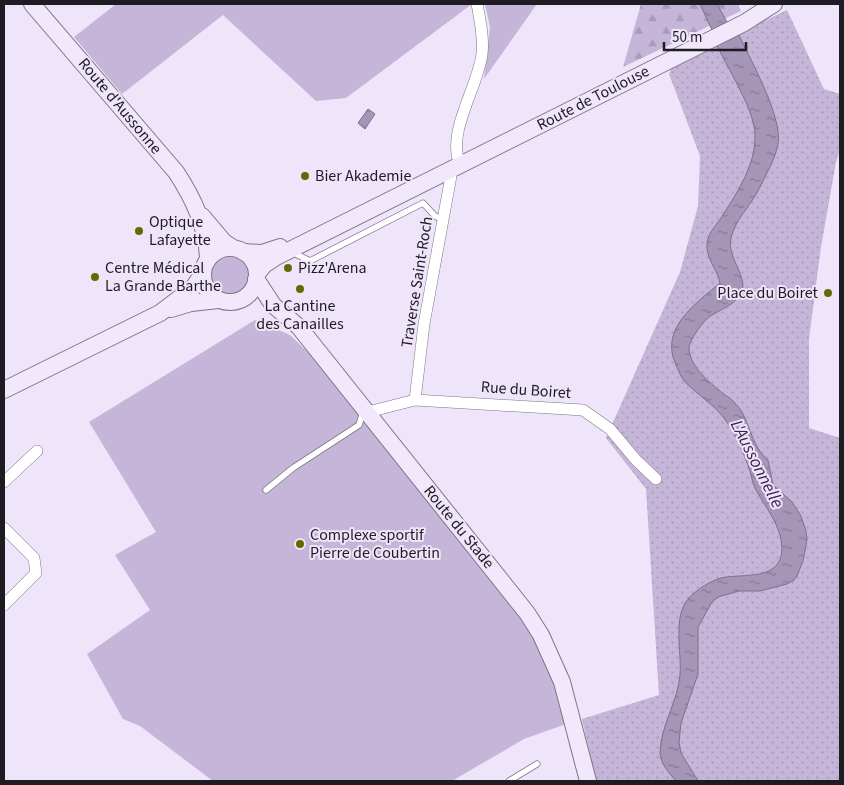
<svg xmlns="http://www.w3.org/2000/svg" width="844" height="785" viewBox="0 0 844 785" font-family="'Source Sans 3',sans-serif">
<style>
.green{fill:#c5b5d8}
.forest{fill:url(#forest-firs)}
.park{fill:url(#park-dots)}
.water{fill:url(#water-ripples);stroke:#7d708a}
.lines{fill:none;stroke-linecap:round;stroke-linejoin:round}
.service-casing{stroke:#7d7586;stroke-width:7}
.minor-casing{stroke:#7d7586;stroke-width:12}
.secondary-casing{stroke:#7d7586;stroke-width:18}
.service{stroke:#fff;stroke-width:5.5}
.minor{stroke:#fff;stroke-width:11}
.secondary{stroke:#f2e8fc;stroke-width:16}
.poi-dot{fill:#666804;stroke:#efe5fa;stroke-width:2}
.labels{text-anchor:middle;dominant-baseline:central;stroke-width:4;stroke-linejoin:round;paint-order:stroke}
.street-label{font-size:16px;fill:#1f1b22;stroke:#efe5fa}
.poi-label{font-size:16px;fill:#1f1b22;stroke:#efe5fa;text-anchor:start}
.water-label{font-size:18px;font-style:italic;fill:#3d2552;stroke:#efe5fa}
</style>
<defs>
<pattern id="forest-firs" width="22" height="20" patternUnits="userSpaceOnUse" patternTransform="scale(1.25)"><rect width="22" height="20" fill="#c5b5d8"/><path d="M5 1l3.5 6h-7zM16 11l3.5 6h-7z" fill="#a99bb9"/></pattern>
<pattern id="park-dots" width="8" height="8" patternUnits="userSpaceOnUse" patternTransform="scale(1.25)"><rect width="8" height="8" fill="#c5b5d8"/><path d="M2 2h.1M6 6h.1" fill="none" stroke="#a99bb9" stroke-width="1.8" stroke-linecap="round"/></pattern>
<pattern id="water-ripples" width="26" height="14" patternUnits="userSpaceOnUse" patternTransform="scale(1.25)"><rect width="26" height="14" fill="#a595b7"/><path d="M2 4q2-2 4 0t4 0M15 11q2-2 4 0t4 0" fill="none" stroke="#867994"/></pattern>
</defs>
<rect width="100%" height="100%" fill="#efe5fa"/>
<path class="green" d="M116,4h356l-126,94 -30,3 -93,-86 -101,79 -48,-57z
M485,4h52l-53,75 6,-52z
M211 276a19 19 0 1 1 38 0a19 19 0 1 1-38 0Z
M255,320l35,15 27,26 213,268 20,40 19,54 -45,16 -72,42h-239l-73,-55 -17,-7 -36,-65 63,-44 -35,-55 41,-23 -67,-110z"/>
<path class="forest" d="M641,4h97l3,7 -118,56z"/>
<path class="park" d="M787,10l37,79 16,5v56l-4,12 -15,85 -12,92v89l31,10v343h-244l-14,-62 77,-24 -13,-206 -40,-51 74,-166 18,-66 2,-50 -31,-82 5,-11z"/>
<path class="water" d="M700,4h17l10,18 -15,8z
M737,31c12,26 46,86 41,113 -3,16 -12,30 -19,45 -8,16 -24,31 -28,49 -5,20 20,41 9,57 -7,11 -21,15 -31,22 -6,5 -10,11 -14,17 -2,4 -6,10 -6,14 0,16 18,33 30,42 4,5 11,7 15,12 17,16 15,43 34,58l5,25 19,17 9,14 5,15 1,9 -4,21 -6,15 -3,4 -7,4 -27,7h-21l-21,6 -6,5 -14,25v47l-17,49 -2,19 2,11 17,28h-22c-7,-8 -16,-18 -16,-29 1,-27 18,-51 20,-77 2,-24 -8,-58 9,-77 8,-9 22,-17 32,-20 21,-5 61,4 61,-30 -1,-23 -15,-38 -26,-58 -4,-7 -5,-17 -8,-25 -6,-16 -14,-33 -24,-47 -11,-14 -26,-23 -39,-36 -4,-4 -6,-11 -9,-17 -17,-36 19,-61 44,-82 -2,-12 -12,-22 -13,-35 -1,-14 9,-22 16,-33 15,-24 33,-51 32,-80 0,-26 -29,-68 -40,-94z
M368,109l7,5 -10,15 -7,-6z"/>
<g class="lines">
<g class="service-casing">
<path id="service" d="M292,252l18,9 113,-58 12,13 8,4
M266,490l27,-22 66,-43 3,-10 4,-2
M509,781l28,-17"/>
</g>
<g class="minor-casing">
<path id="minor" d="M460,164c-14,-31 18,-77 22,-110 2,-16 -2,-34 -5,-50
M415,400l9,-76 27,-148 -1,-6
M368,412l47,-12 168,10 27,19 26,31 20,19
M4,482l33,-31
M4,528l30,30 2,15 -32,32"/>
</g>
<g class="secondary-casing">
<path id="secondary" d="M32,4l144,168c18,27 31,55 32,87
M202,216l22,26 9,6
M203 275a27 27 0 1 1 54 0a27 27 0 1 1-54 0Z
M243,252l19,1 18,-6
M257,274l7,-9 12,-8 468,-234 30,-19
M256,279l17,26 26,22 228,286 14,22 21,47 26,99
M171,309l20,-6 27,-3
M4,390l156,-77 33,-25 10,-15"/>
</g>
<use href="#service" class="service"/>
<use href="#minor" class="minor"/>
<use href="#secondary" class="secondary"/>
</g>
<g class="poi-dot">
<circle cx="305" cy="176" r="5"/>
<circle cx="139" cy="231" r="5"/>
<circle cx="288" cy="268" r="5"/>
<circle cx="95" cy="277" r="5"/>
<circle cx="300" cy="289" r="5"/>
<circle cx="828" cy="293" r="5"/>
<circle cx="300" cy="544" r="5"/>
</g>
<g class="labels">
<g class="street-label">
<text transform="translate(593 98) rotate(-27)">Route de Toulouse</text>
<text transform="translate(120 106) rotate(50)">Route d'Aussonne</text>
<text transform="translate(417 282) rotate(-81)">Traverse Saint-Roch</text>
<text transform="translate(526 390) rotate(4)">Rue du Boiret</text>
<text transform="translate(459 527) rotate(51)">Route du Stade</text>
</g>
<g class="poi-label">
<text x="315" y="176">Bier Akademie</text>
<text x="149" y="222">Optique<tspan x="149" dy="18">Lafayette</tspan></text>
<text x="105" y="268">Centre Médical<tspan x="105" dy="18">La Grande Barthe</tspan></text>
<text x="298" y="268">Pizz'Arena</text>
<text x="818" y="293" text-anchor="end">Place du Boiret</text>
<text x="300" y="306" text-anchor="middle">La Cantine<tspan x="300" dy="18">des Canailles</tspan></text>
<text x="310" y="535">Complexe sportif<tspan x="310" dy="18">Pierre de Coubertin</tspan></text>
</g>
<g class="water-label">
<text transform="translate(757 464) rotate(63)">L'Aussonnelle</text>
</g>
</g>
<rect width="844" height="785" fill="none" stroke="#1f1b22" stroke-width="10"/>
<path d="M664 42v8h82v-8" fill="none" stroke="#1f1b22" stroke-width="2.5"/>
<text x="672" y="42" font-size="15" fill="#1f1b22" stroke="#efe5fa" stroke-width="4" paint-order="stroke">50 m</text>
</svg>
